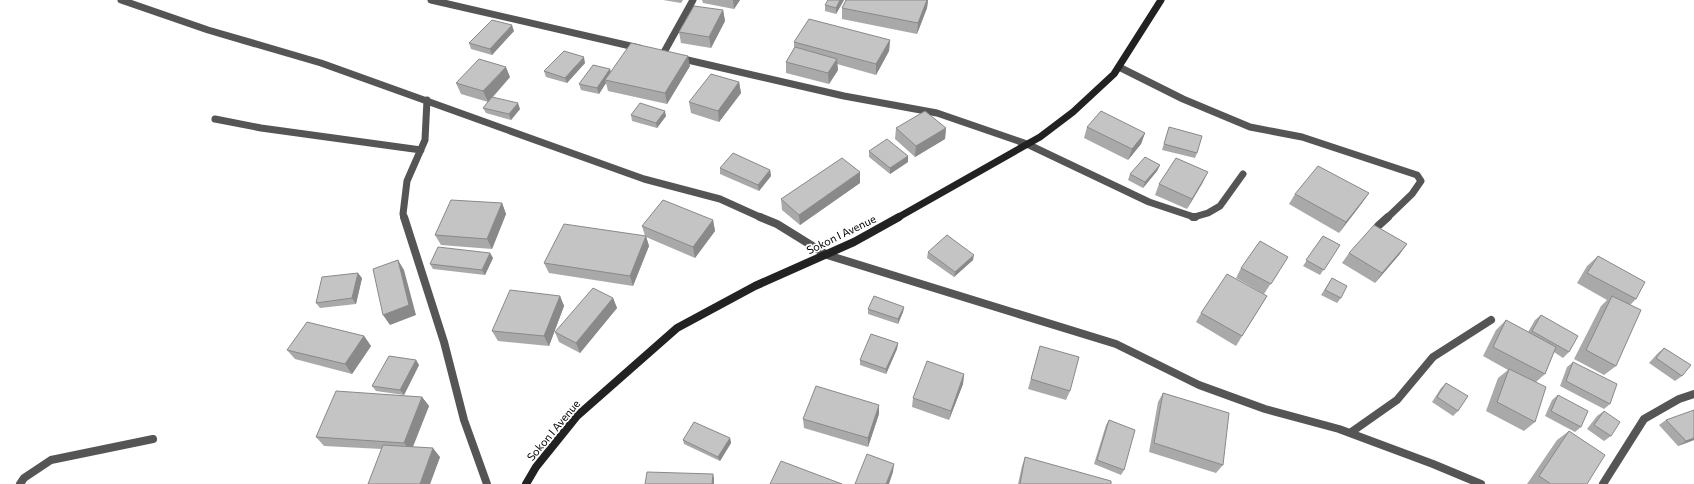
<svg xmlns="http://www.w3.org/2000/svg" width="1694" height="484" viewBox="0 0 1694 484" font-family="Commissioner,sans-serif">
<style>
.lines{fill:none;stroke-linecap:round;stroke-linejoin:round}
.street-far1{stroke:#555;stroke-width:7}
.street{stroke:#555;stroke-width:8}
.secondary-far1{stroke:#222;stroke-width:7}
.secondary{stroke:#222;stroke-width:8}
.wall{fill:#a9a9a9}
.shaded-wall{fill:#898989}
.building{fill:#c4c4c4;stroke:#898989}
.labels{text-anchor:middle;dominant-baseline:central;stroke-width:3.5;stroke-linejoin:round;paint-order:stroke}
.street-label{font-size:11px;fill:#000;stroke:#fff}
</style>
<rect width="100%" height="100%" fill="#fff"/>
<g class="lines">
<path class="street-far1" d="M121,0l87,30 113,33 323,116 76,20 42,19
M431,0l208,48
M663,54l30,-54
M679,58l165,38 93,17 90,31 122,58 45,15 14,-4 12,-7 23,-32
M1119,67l64,32 67,28 52,10 115,38 4,6 -9,13 -25,24
M215,119l46,9 160,22
M404,218l-1,-4 4,-33 18,-41 2,-40"/>
<path class="street" d="M404,217l40,125 20,78 23,64
M760,217l17,7 50,31 289,89 83,41 66,24 74,20 94,35 48,20
M1193,217h2
M1378,226l10,-9
M1350,433l47,-33 36,-43 58,-37
M20,484l4,-6 27,-18 102,-21
M1603,484l41,-65 35,-20 15,-5"/>
<path class="secondary-far1" d="M897,218l143,-81 33,-25 41,-38 47,-74"/>
<path class="secondary" d="M526,484l10,-17 41,-51 100,-88 78,-42 99,-44 45,-25"/>
</g>
<path class="wall" d="M663,0h20l-2,3z
M702,0h38l-6,9 -31,-6z
M844,0l-8,14 -11,-3v-6z
M846,0h82l-1,8 -10,26 -75,-15v-11z
M723,10l2,11 -14,27 -30,-5 -2,-11z
M514,31l-22,24 -21,-6 -2,-6z
M890,40l-1,11 -13,24 -39,-11 1,6 -9,14 -43,-11v-11l8,-14v-6z
M585,63l-18,20 -21,-6 -2,-6z
M690,66l-23,38 -59,-13 -2,-8 -7,11 -18,-4 -2,-6 31,-15 1,3z
M510,77l-17,20 27,12 -9,11 -25,-7 -3,-5 5,-6 -27,-8 -5,-11z
M739,82l2,11 -22,29 -28,-9 -2,-11z
M631,115l35,1 -9,12 -25,-7z
M1087,127l58,6 -4,11 -13,16 -44,-22z
M1169,127l28,26 -2,5 -33,-8z
M896,128h50l-1,11 -30,18 -20,-18z
M869,151l39,5v6l-18,12 -21,-17z
M1160,165l-3,6 -14,17 -15,-8 2,-6z
M720,168l50,2 1,6 -12,15 -39,-17z
M1203,182l-16,27 -32,-14 4,-11z
M860,183l-60,42 -18,-15 -1,-11z
M1369,193l-7,10 -23,30 -50,-29 6,-10z
M502,203l4,11 -14,35 -51,-4 -6,-10z
M713,220l2,11 -20,27 -49,-21 3,9 -16,40 -84,-13 -5,-10 101,-27 -3,-10z
M1323,236l17,9 -20,30 -17,-9z
M1407,244l-8,11 -24,28 -33,-20 7,-10z
M928,252l45,8 -19,17 -27,-19z
M490,253l3,5 -8,17 -52,-6 -3,-5z
M1598,256l38,43 -6,6 -14,61 -12,9 -30,-16 27,-53 6,-6 -30,-17 10,-17z
M1288,257l-24,37 -28,-16 5,-10z
M362,278l-6,26 -36,4 -4,-5z
M1332,278l9,20 -4,5 -16,-8z
M560,296l4,10 -15,40 -51,-5 -6,-10z
M1267,296l-31,50 -40,-24 5,-9z
M613,298l4,10 -37,45 -21,-11 -4,-10z
M904,307l-1,5 -5,12 -30,-10v-5z
M1541,315l28,37 -6,6 -9,-6 -9,22 -9,8 -1,40 -11,9 -38,-20 12,-33 10,-8 -25,-14 13,-26 10,-10 22,12 7,-12z
M364,336l7,10 -19,28 -57,-15 -8,-9z
M898,343l-1,6 -11,25 -26,-9v-5z
M1040,346l30,45 -4,9 -38,-11z
M1664,348l18,28 -7,5 -26,-18 9,-10z
M416,360l3,5 -15,30 -28,-4 -4,-5z
M1573,362l37,42 -6,5 -44,-23 7,-19z
M964,374l-1,10 -14,36 -37,-13 1,-9z
M1446,383l12,28 -5,5 -21,-14 9,-14z
M1163,393l60,72 -7,8 -67,-21 9,-50z
M1558,395l23,32 -6,5 -30,-16 7,-16z
M422,397l7,9 -16,41 27,10 -10,27h-62l14,-35 -58,-3 -8,-9z
M1604,411l7,25 -7,5 -17,-12 10,-13z
M879,414l-11,33 -64,-19 -1,-9z
M1109,420l15,50 -3,5 -27,-11 12,-39z
M1666,420l28,20 -16,6 -19,-21z
M1569,431l18,53h-60l30,-44z
M730,438l1,5 -11,18 -36,-17 -1,-4z
M1025,457l86,27h-93l4,-18z"/>
<path class="shaded-wall" d="M733,0h7l-6,9z
M840,0h4l-8,14v-6z
M927,0h1l-1,8 -10,26 1,-11z
M723,10l2,11 -14,27 -2,-11z
M512,25l2,6 -22,24 -2,-6z
M890,40l-1,11 -13,24v-11z
M688,56l2,10 -23,38 -2,-11z
M584,57l1,6 -18,20 -2,-5z
M837,59l1,11 -9,14 -1,-11z
M506,67l4,10 -22,25 -5,-11z
M610,69l1,6 -6,5 1,3 -7,11 -2,-6z
M739,82l2,11 -22,29 -1,-11z
M518,103l2,6 -9,11 -2,-6z
M665,111l1,5 -9,12 -1,-5z
M946,128l-1,11 -30,18 1,-11z
M1145,133l-4,11 -13,16 4,-11z
M908,156v6l-18,12v-6z
M1160,165l-3,6 -14,17 2,-6z
M770,170l1,6 -12,15 -1,-6z
M860,172v11l-60,42 -1,-10z
M1208,172l-5,10 -16,27 5,-10z
M1369,193l-7,10 -23,30 7,-11z
M502,203l4,11 -14,35 -5,-10z
M713,220l2,11 -20,27 -2,-11z
M646,236l3,10 -16,40 -3,-10z
M1407,244l-8,11 -24,28 7,-10z
M490,253l3,5 -8,17 -3,-5z
M974,255l-1,5 -19,17 1,-5z
M398,260l6,10 12,45 -26,10 -7,-10z
M358,273l4,5 -6,26 -4,-6z
M560,296l4,10 -15,40 -5,-10z
M613,298l4,10 -37,45 -4,-10z
M904,307l-1,5 -5,12v-5z
M364,336l7,10 -19,28 -7,-10z
M898,343l-1,6 -11,25v-5z
M416,360l3,5 -15,30 -4,-5z
M964,374l-1,10 -14,36 2,-9z
M422,397l7,9 -18,45 -7,-8z
M879,405v9l-11,33v-9z
M730,438l1,5 -11,18 -2,-4z
M1694,438v2l-16,6 8,-5z
M433,448l7,9 -10,27h-10z
M894,464l-1,8 -4,12h-3z
M713,474l1,4v6h-2z"/>
<path class="building" d="M828,0h12l-4,8 -11,-3z
M846,0h81l-9,23 -76,-15z
M694,6l29,4 -14,27 -30,-5z
M809,19l81,21 -14,24 -82,-22z
M492,20l20,5 -22,24 -21,-6z
M631,43l57,13 -23,37 -60,-13z
M795,47l42,12 -9,14 -42,-11z
M564,51l20,6 -19,21 -21,-7z
M479,59l27,8 -23,24 -27,-8z
M593,65l17,4 -13,19 -18,-4z
M711,74l28,8 -21,29 -29,-9z
M492,97l26,6 -9,11 -26,-6z
M640,103l25,8 -9,12 -25,-8z
M925,111l21,17 -30,18 -20,-18z
M1101,111l44,22 -13,16 -45,-22z
M1169,127l33,9 -5,17 -33,-9z
M887,139l21,17 -18,12 -21,-17z
M733,153l37,17 -12,15 -38,-17z
M1145,157l15,8 -15,17 -15,-8z
M842,158l18,14 -61,43 -18,-16z
M1176,158l32,14 -16,27 -33,-15z
M1318,166l51,27 -23,29 -51,-28z
M451,200l51,3 -15,36 -52,-4z
M663,200l50,20 -20,27 -51,-21z
M564,224l82,12 -16,40 -86,-13z
M1374,225l33,19 -25,29 -33,-20z
M947,235l27,20 -19,17 -27,-20z
M1323,236l17,9 -16,25 -18,-10z
M1260,241l28,16 -17,27 -30,-16z
M438,247l52,6 -8,17 -52,-6z
M1598,256l47,26 -9,17 -49,-26z
M398,260l11,45 -26,10 -10,-46z
M358,273l-6,25 -36,5 6,-26z
M1227,274l40,22 -25,40 -41,-23z
M1332,278l15,8 -6,12 -16,-8z
M593,288l20,10 -37,45 -21,-11z
M510,290l50,6 -16,40 -52,-5z
M874,296l30,11 -6,12 -30,-10z
M1612,296l29,14 -25,56 -30,-16z
M1541,315l37,21 -9,16 -37,-21z
M1506,320l50,27 -11,27 -52,-27z
M307,322l57,14 -19,28 -58,-14z
M871,334l27,9 -12,26 -26,-9z
M1040,346l39,11 -9,34 -39,-12z
M1664,348l27,17 -9,11 -26,-18z
M389,356l27,4 -16,30 -28,-4z
M927,361l37,13 -13,37 -38,-13z
M1573,362l44,22 -7,20 -44,-23z
M1509,369l37,18 -11,35 -38,-20z
M1446,383l22,13 -10,15 -21,-14z
M816,386l63,19 -11,33 -65,-19z
M336,391l86,6 -18,46 -88,-6z
M1163,393l66,20 -6,52 -69,-22z
M1558,395l30,16 -7,16 -30,-16z
M1694,410v28l-8,3 -20,-21z
M1604,411l16,11 -9,14 -17,-11z
M1109,420l26,10 -11,40 -27,-10z
M694,422l36,16 -12,19 -35,-17z
M1569,431l36,24 -18,29h-36l-12,-8z
M383,445l50,3 -13,36h-52z
M867,454l27,10 -8,20h-31z
M1025,457l86,24v3h-91z
M781,461l61,23h-72z
M647,472l66,2 -1,10h-67z"/>
<g class="labels">
<g class="street-label">
<text transform="translate(841 234) rotate(-26)">Sokon I Avenue</text>
<text transform="translate(553 430) rotate(-50)">Sokon I Avenue</text>
</g>
</g>
</svg>
